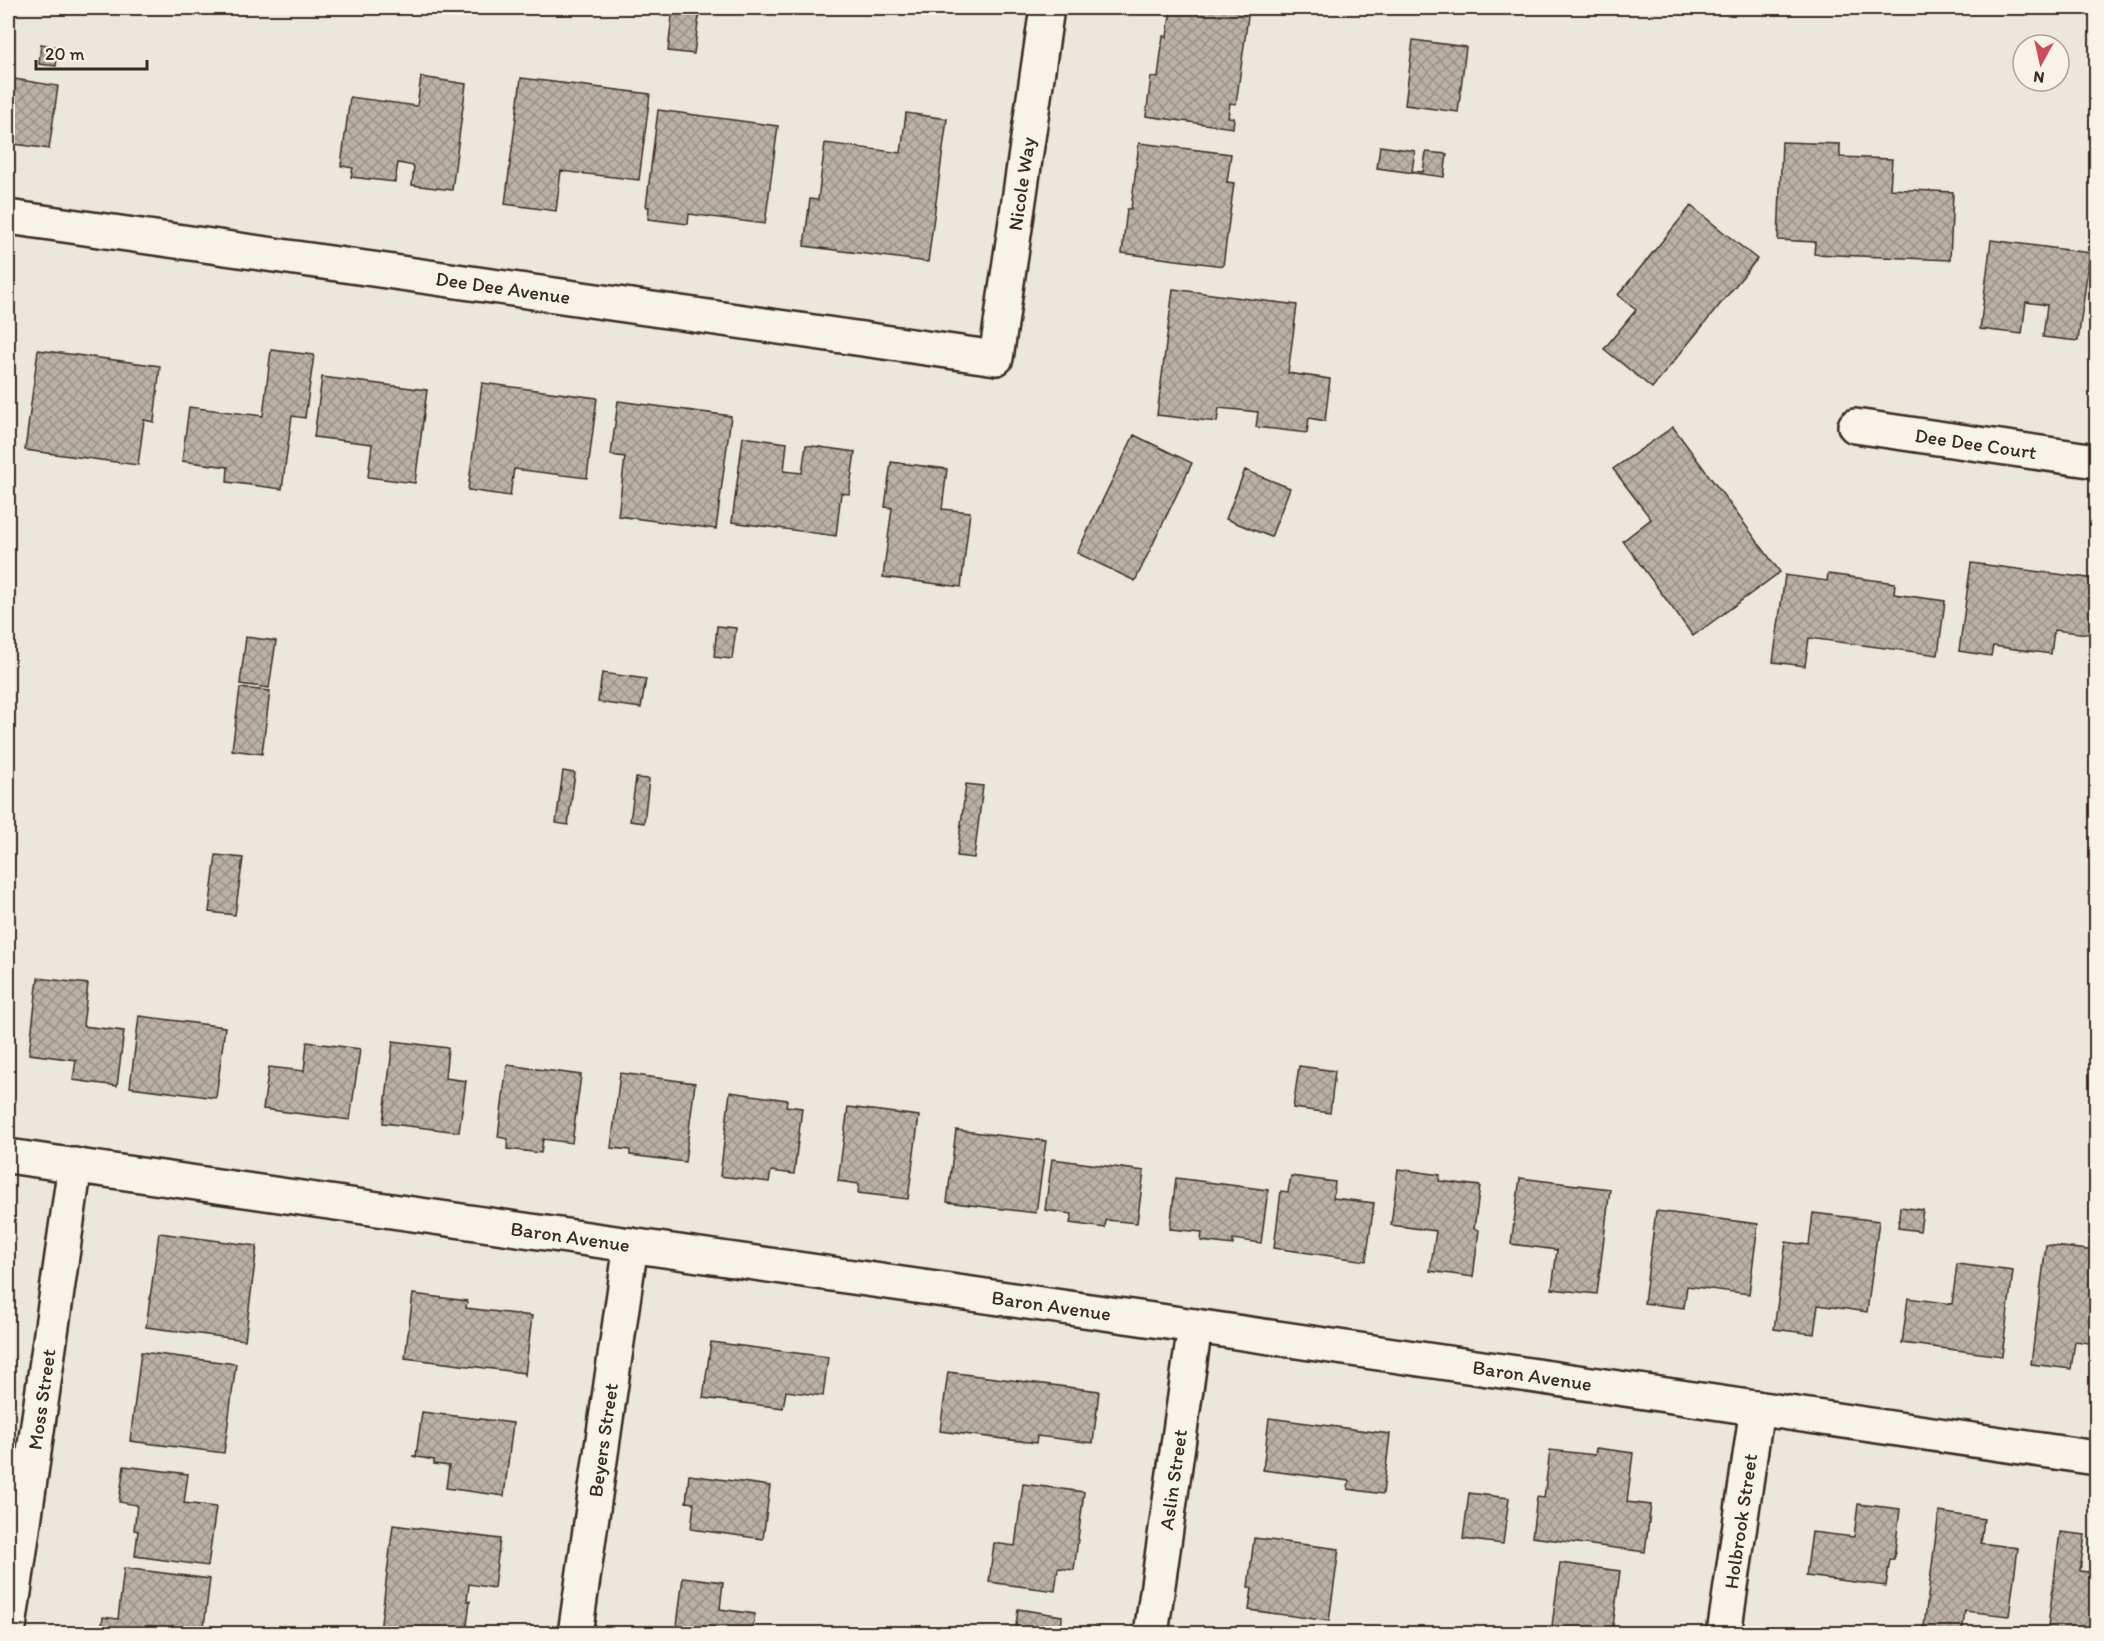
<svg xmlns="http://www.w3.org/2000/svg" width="2104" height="1641" viewBox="0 0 2104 1641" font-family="Itim,sans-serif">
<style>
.building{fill:url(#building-cross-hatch);stroke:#3b2a1e;stroke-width:1.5}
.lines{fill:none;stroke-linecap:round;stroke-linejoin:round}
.street-casing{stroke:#3b2a1e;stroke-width:38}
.street{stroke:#f7f3e8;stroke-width:33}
.labels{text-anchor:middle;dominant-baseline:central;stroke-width:6;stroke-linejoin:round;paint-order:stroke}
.street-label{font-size:20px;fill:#3b2a1e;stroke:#f7f3e8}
</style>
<defs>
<pattern id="building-cross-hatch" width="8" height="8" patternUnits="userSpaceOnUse" patternTransform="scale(1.5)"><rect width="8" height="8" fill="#bab2a7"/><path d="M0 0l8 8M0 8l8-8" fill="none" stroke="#989187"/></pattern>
</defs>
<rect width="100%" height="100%" fill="#ece7dc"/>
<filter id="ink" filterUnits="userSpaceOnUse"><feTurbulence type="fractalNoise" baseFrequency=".0167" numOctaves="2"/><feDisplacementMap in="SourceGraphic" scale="12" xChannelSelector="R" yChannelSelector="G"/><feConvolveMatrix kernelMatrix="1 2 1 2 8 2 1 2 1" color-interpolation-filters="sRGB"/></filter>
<g filter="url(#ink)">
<path class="building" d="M673,8h27l-6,46 -26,-3z
M1171,8l78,1 -13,95 -6,-1 -2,14 6,1 -1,10 -87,-12 5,-39 7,1 5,-42 4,1z
M1413,40l53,7 -8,65 -53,-7z
M41,44l17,3 -2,19 -17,-2z
M421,77l45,7 -14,106 -40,-5 2,-19 -16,-3 -3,19 -44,-5 2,-9 -12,-2 9,-69 67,9z
M8,78l50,8 -9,63 -41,-6z
M521,78l129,16 -11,86 -78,-9 -5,40 -51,-7z
M658,110l120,16 -13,98 -76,-10 -1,10 -40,-5 1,-12h-3z
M906,113l41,6 -19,143 -124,-16 6,-47 8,1 7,-57 76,10z
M1782,142l58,2v13l52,2 -2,30 63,3 -3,68 -136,-6 1,-12 -37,-2z
M1139,143l92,11 -4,28 7,1 -11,83 -101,-13 5,-44h4z
M1380,146l35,5 -3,20 11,1 3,-20 21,2 -3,23 -67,-9z
M1691,206l66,53 -105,129 -48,-39 32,-39 -18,-15z
M1991,240l99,13 -12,88 -35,-4 4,-32 -21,-3 -4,32 -42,-5z
M1173,289l124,16 -9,68 42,6 -5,42 -16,-3 -2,15 -51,-6 2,-15 -39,-4 -2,14 -60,-7z
M38,350l122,16 -6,56 -10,-2 -6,45 -113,-15z
M271,350l43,5 -9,63 -13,-2 -10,73 -55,-7 1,-15 -46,-6 7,-54 74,9z
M322,377l105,13 -12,93 -47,-6 4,-33 -58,-7z
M482,383l115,15 -10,80 -73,-9 -4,27 -42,-6z
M618,401l113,15 -15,113 -98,-13 7,-59 -14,-2z
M1673,427l107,145 -87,64 -70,-95 28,-22 -38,-50z
M1134,435l58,28 -57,118 -58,-28z
M743,437l44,6 -3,28 18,2 4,-28 49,7 -6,42 -8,-1 -5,43 -104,-14z
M891,462l56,7 -5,40 28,3 -9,75 -78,-10 9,-69 -7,-1z
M1245,470l45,18 -19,49 -45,-18z
M1971,563l125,16v56l-42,-5 -3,24 -58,-8 -2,10 -32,-5z
M1828,574l67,9 -1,11 51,7 -7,54 -129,-17 -4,28 -32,-4 12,-87 42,6z
M717,626l19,2 -4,31 -18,-2z
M246,637l30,4 -7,47 -29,-4z
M602,673l44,6 -5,29 -43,-6z
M240,688l30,3 -8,63 -30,-4z
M563,771l12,2 -7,52 -12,-2z
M636,778l13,1 -5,44 -14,-2z
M966,784l17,2 -9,72 -17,-2z
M216,855l27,3 -8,57 -26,-3z
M38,978l50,6 -5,42 41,5 -7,55 -44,-6 3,-20 -47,-6z
M139,1016l86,11 -9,71 -86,-11z
M393,1041l55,7 -3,30 21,3 -7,51 -76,-9z
M307,1042l53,7 -10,71 -87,-11 6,-42 35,4z
M507,1065l74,10 -9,68 -29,-4 -2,14 -34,-4 1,-10 -10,-2z
M1299,1066l36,5 -5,42 -37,-5z
M620,1073l75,10 -10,79 -55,-7v-5l-19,-2z
M730,1092l57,8 -1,6 16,2 -8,66 -23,-3 -2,11 -49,-6z
M848,1107l71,9 -11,83 -50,-6 1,-9 -21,-3z
M956,1130l90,11 -10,72 -89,-11z
M1052,1159l92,12 -7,52 -31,-3 -1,8 -35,-5 2,-9 -27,-4z
M1398,1169l42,6 -1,6 41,5 -6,43 5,1 -6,47 -43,-6 6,-40 -45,-6z
M1291,1176l44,6 -2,16 41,5 -8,58 -92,-13 7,-57 7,1z
M1176,1178l92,12 -7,53 -28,-4v6l-32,-4 1,-9 -32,-3z
M1520,1178l90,11 -13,105 -45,-5 5,-39 -46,-6z
M1900,1207l23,3 -3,21 -22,-3z
M1656,1211l102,13 -9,70 -62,-8 -3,22 -40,-5z
M1813,1213l66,8 -12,91 -49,-7 -4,29 -40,-5 12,-87 23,3z
M159,1233l98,13 -12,94 -99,-13z
M2046,1245l50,6v93l-21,-3 -4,28 -40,-5z
M1957,1264l56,7 -11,85 -100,-13 6,-45 44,6z
M413,1294l54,7 -1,7 66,8 -7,59 -1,-2 -119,-15z
M711,1342l117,15 -5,39 -37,-5 -3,17 -80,-10z
M141,1352l95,12 -12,89 -94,-12z
M948,1372l151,19 -6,52 -56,-7 -1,7 -96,-12z
M422,1412l91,11 -9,73 -58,-8 3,-22 -15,-2v-4l-22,-4h4z
M1269,1418l121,16 -7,60 -35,-5 1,-8 -86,-11z
M1596,1448l37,5 -6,49 24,3 -6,47 -113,-15 5,-40 7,1 6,-48 45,5z
M124,1466l64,8 -4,29 32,4 -8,59 -73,-10 3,-25 -4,-1 3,-25 -18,-3z
M689,1475l81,11 -7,53 -72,-10 3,-26 -8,-1z
M1023,1484l61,8 -10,78 -16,-2 -3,23 -66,-9 5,-39 21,3z
M1469,1493l40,5 -6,46 -40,-5z
M1858,1504l42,5 -6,50h-4l-4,27 -80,-10 6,-44 42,5z
M1939,1512l45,7 -3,24 37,5 -9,68 -44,-5 -3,23h-39z
M393,1525l107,14 -6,49 -25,-4 -2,17h3l-4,33h-67l-19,-3z
M2060,1532l25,3 -5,36 16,2v61h-49z
M1254,1538l85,11 -10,72 -80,-11 3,-22 -4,-1z
M1560,1563l60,8 -8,63h-61z
M124,1568l86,11 -7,55 -39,-3 -1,3h-62l2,-17 15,2z
M683,1577l40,5 -3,27 35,5 -3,20h-76z
M1018,1609l44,7 -1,18h-46z"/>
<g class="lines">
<g class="street-casing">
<g id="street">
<path id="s1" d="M8,217l988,141 51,-350"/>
<path id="s2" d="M1855,426l241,35"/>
<path id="s3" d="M8,1156l1187,170 901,132"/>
<path id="s4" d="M8,1634l67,-469"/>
<path id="s5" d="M575,1634l56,-389"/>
<path id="s6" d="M1151,1634l44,-308"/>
<path id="s7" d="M1724,1634l33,-226"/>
</g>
</g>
<use href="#street" class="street"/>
</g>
</g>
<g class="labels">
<g class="street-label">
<text stroke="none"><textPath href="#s1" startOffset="1174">Nicole Way</textPath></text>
<text stroke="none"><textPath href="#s1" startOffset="500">Dee Dee Avenue</textPath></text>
<text stroke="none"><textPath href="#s2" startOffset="122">Dee Dee Court</textPath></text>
<text stroke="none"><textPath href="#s3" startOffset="568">Baron Avenue</textPath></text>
<text stroke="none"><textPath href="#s3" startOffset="1054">Baron Avenue</textPath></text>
<text stroke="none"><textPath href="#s3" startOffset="1540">Baron Avenue</textPath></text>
<text stroke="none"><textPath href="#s4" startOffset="237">Moss Street</textPath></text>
<text stroke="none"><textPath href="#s5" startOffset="196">Beyers Street</textPath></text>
<text stroke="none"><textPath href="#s6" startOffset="156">Aslin Street</textPath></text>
<text stroke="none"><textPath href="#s7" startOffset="114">Holbrook Street</textPath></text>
</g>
</g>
<rect width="2104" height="1641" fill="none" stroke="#f7f3e8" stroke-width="30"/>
<rect x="15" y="15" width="2074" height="1611" fill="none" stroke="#3b2a1e" stroke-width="2" filter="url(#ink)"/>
<g transform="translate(2041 63) rotate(188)"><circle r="28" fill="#f7f3e8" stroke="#aca397" stroke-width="1.5"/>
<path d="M0-4.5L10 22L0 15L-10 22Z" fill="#d1495b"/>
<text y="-9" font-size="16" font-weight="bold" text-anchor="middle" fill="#3b2a1e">N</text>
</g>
<path d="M36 60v9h111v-9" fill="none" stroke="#3b2a1e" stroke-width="3"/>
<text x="45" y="60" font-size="18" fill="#3b2a1e" stroke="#f7f3e8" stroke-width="4.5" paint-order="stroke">20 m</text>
</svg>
